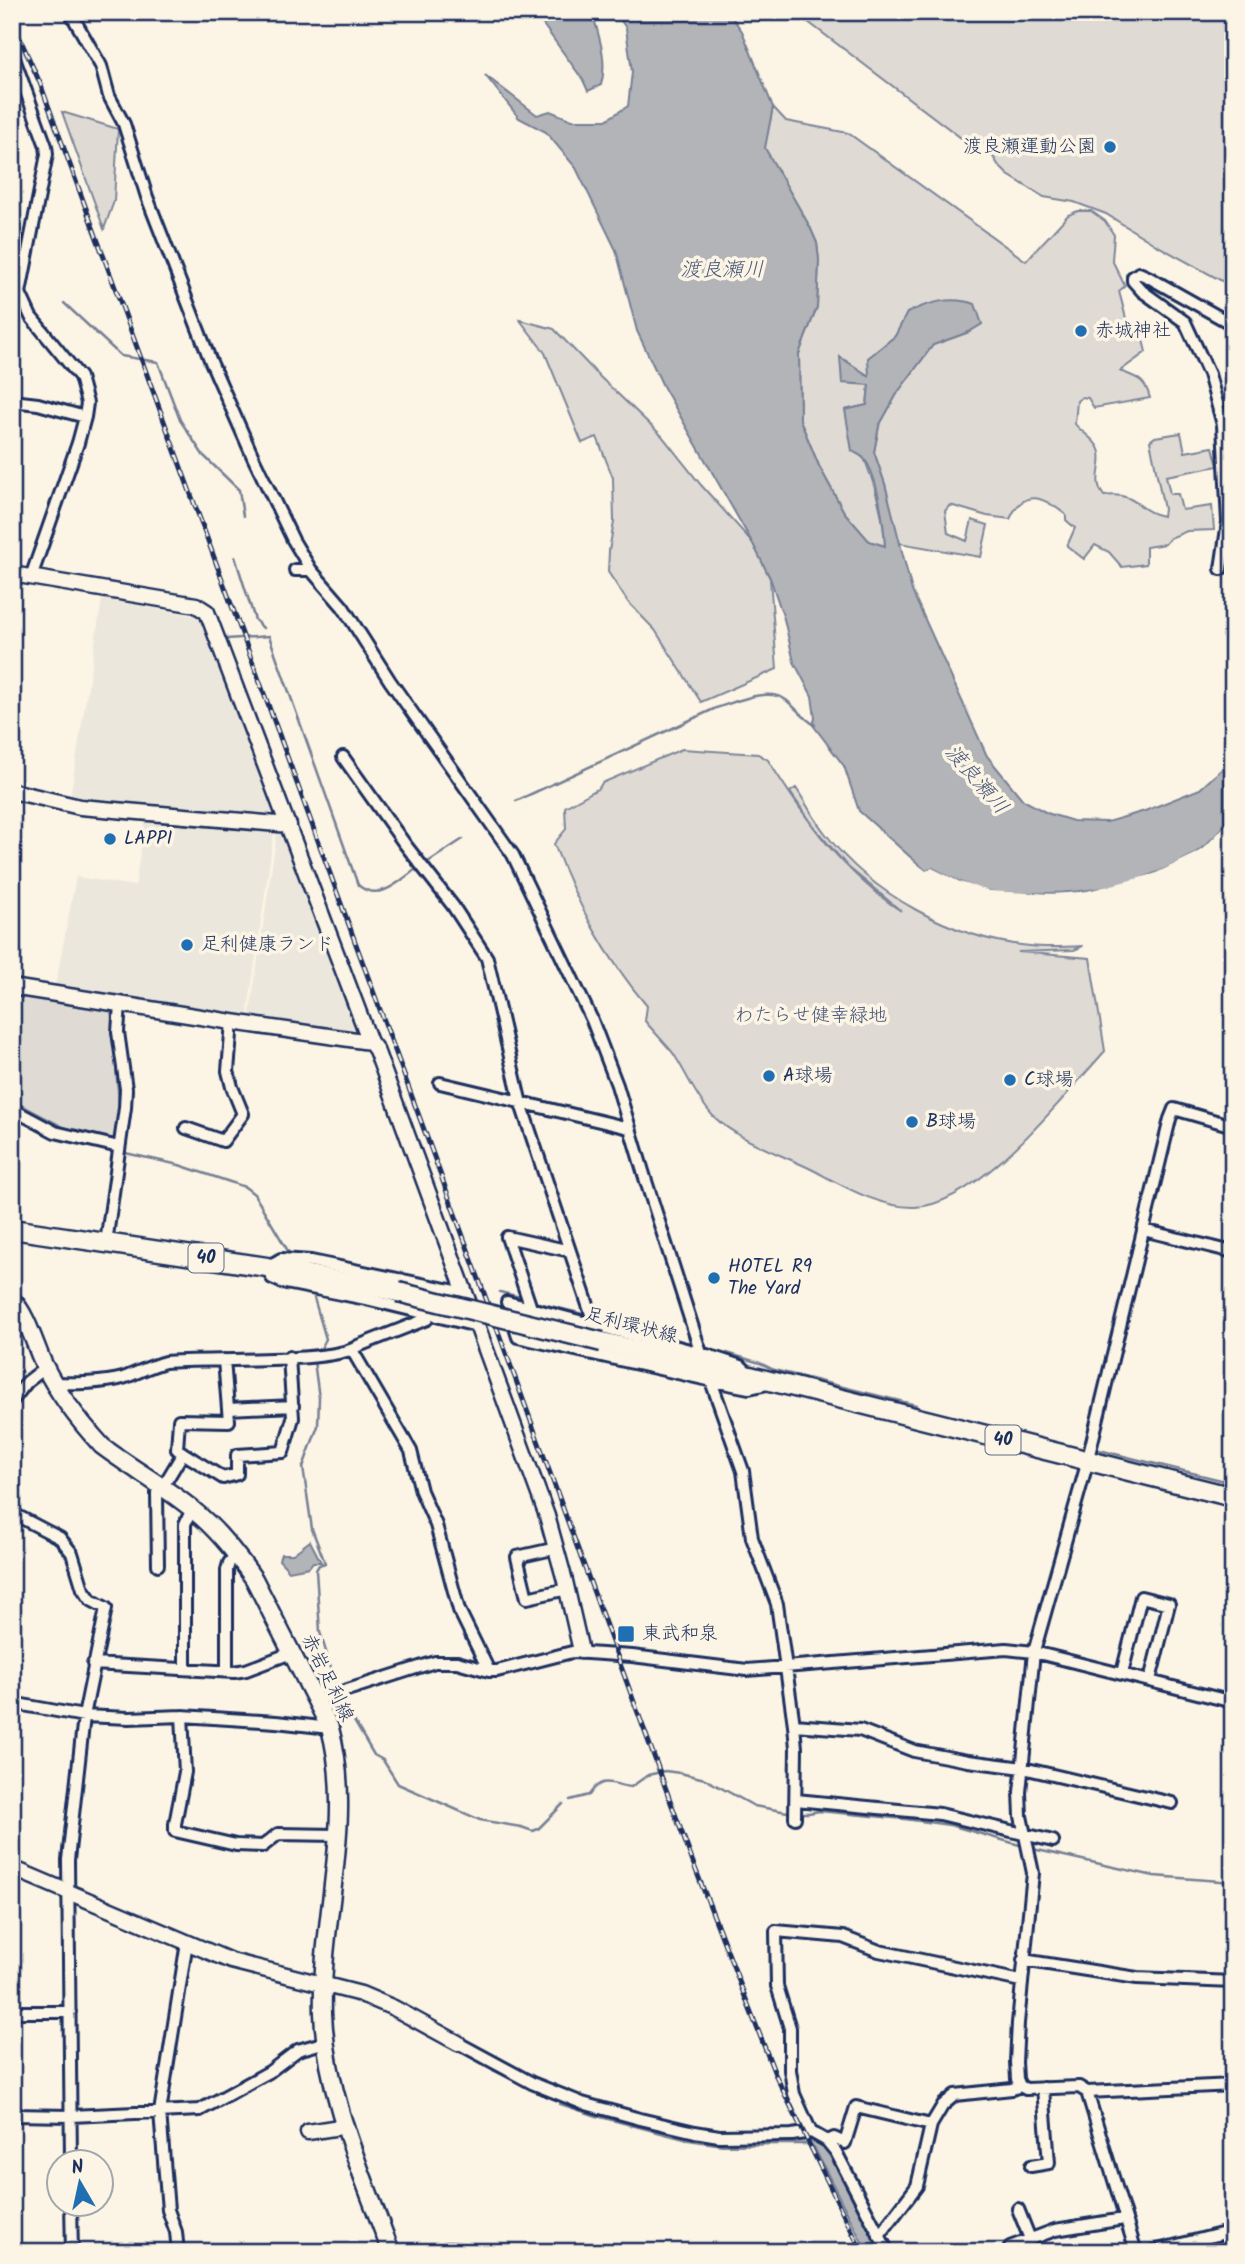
<svg xmlns="http://www.w3.org/2000/svg" width="1245" height="2264" viewBox="0 0 1245 2264" font-family="Kalam,'Klee One',sans-serif">
<style>
.built{fill:#ece7dc}
.green{fill:#dfdbd4;stroke:#7d8599;stroke-width:2}
.water{fill:#b2b4b8;stroke:#767f94;stroke-width:2}
.pier{fill:#fcf5e5}
.lines{fill:none;stroke-linecap:round;stroke-linejoin:round}
.stream{stroke:#767f94;stroke-width:2.5}
.minor-casing{stroke:#1b2f5e;stroke-width:16}
.tertiary-casing{stroke:#1b2f5e;stroke-width:19}
.secondary-casing{stroke:#1b2f5e;stroke-width:21}
.primary-casing{stroke:#1b2f5e;stroke-width:23}
.minor{stroke:#fcf5e5;stroke-width:10}
.tertiary{stroke:#fcf5e5;stroke-width:14}
.secondary{stroke:#fcf5e5;stroke-width:16}
.primary{stroke:#fcf5e5;stroke-width:18}
.rail-casing{stroke:#1b2f5e;stroke-width:5}
.rail{stroke:#fcf5e5;stroke-width:2.5;stroke-dasharray:8;stroke-linecap:butt}
.primary-bridge-casing{stroke:#1b2f5e;stroke-width:23;stroke-linecap:butt}
.primary-bridge{stroke:#fcf5e5;stroke-width:18}
.poi-dot{fill:#1f6fb2;stroke:#fcf5e5;stroke-width:2.5}
.labels{text-anchor:middle;dominant-baseline:central;stroke-width:7;stroke-linejoin:round;paint-order:stroke}
.shield{fill:#fcf5e5;stroke:#5e6a86;stroke-width:2}
.shield-label{font-size:18px;font-weight:bold;fill:#1b2f5e}
.poi-label{font-size:19px;fill:#1b2f5e;stroke:#fcf5e5;text-anchor:start}
.park-label{font-size:19px;fill:#425176;stroke:#fcf5e5}
.street-label{font-size:19px;fill:#1b2f5e;stroke:#fcf5e5}
.water-label{font-size:21px;font-style:italic;fill:#485779;stroke:#fcf5e5}
</style>
<rect width="100%" height="100%" fill="#fcf5e5"/>
<filter id="ink" filterUnits="userSpaceOnUse"><feTurbulence type="fractalNoise" baseFrequency=".0143" numOctaves="2"/><feDisplacementMap in="SourceGraphic" scale="14" xChannelSelector="R" yChannelSelector="G"/><feConvolveMatrix kernelMatrix="1 2 1 2 8 2 1 2 1" color-interpolation-filters="sRGB"/></filter>
<g filter="url(#ink)">
<path class="built" d="M102,599l99,18 77,197 -3,3 -205,-20z
M145,821l129,11 -27,186 -192,-31 21,-110 59,9z
M277,832l9,2 73,196 -1,3 -109,-14z"/>
<path class="green" d="M795,12h438v275l-77,-42 -50,-31 -32,-12 -30,-5 -36,-22 -9,-9 -14,-22h-6l-6,3z
M773,107l13,14 62,12 178,128 42,-46 10,-4h13l14,10 9,14 -2,25 13,26 -6,5 11,43 11,-2 5,20 -26,19c18,7 25,8 30,27l-56,10 -6,-10 -6,-1 -5,4 -2,23c7,9 23,17 25,29 3,16 -8,27 4,43 34,-5 33,16 59,20l1,-7 -14,-68 5,-4 26,-4 4,19 28,-5 5,19 -52,10 4,18h8l4,16 30,-4 2,24 -27,1 -17,7 -5,6 -19,3v17l-24,3 -13,-15 -14,-7 -11,14 -17,-13 8,-18 -9,-8v-5c-21,-17 -42,-29 -56,4l-23,-3 -37,-11 -5,6 3,22 19,8 5,-21 16,5 -7,32 -82,-14 -14,-59 -11,-32 5,-26 19,-34 35,-47 36,-13 -62,-19 -11,23 -27,22v18l-28,-18 28,26 -2,21 -22,5c18,46 38,86 40,136l-16,-5 -25,-29 -25,-46 -19,-46 -1,-66 18,-47 2,-47 -2,-17 -7,-16 -46,-79z
M62,112l56,17 -4,72 -10,28z
M520,320l34,9 45,47 63,60 39,49 53,59 16,34 7,91 -76,33 -46,-72 -27,-28 -20,-30 1,-21 5,-29 -1,-44 -16,-41 -15,6 -37,-90z
M682,749l76,5 10,6c38,60 73,111 133,151l-53,-44 -30,-35 -28,-40 6,-4c10,15 18,31 29,45 46,61 128,106 205,113 17,2 35,1 53,0l-9,4 -56,2 72,6 15,93c-41,45 -126,154 -190,156 -36,1 -73,-22 -104,-38 -31,-15 -73,-29 -98,-53 -17,-18 -26,-42 -40,-63 -9,-11 -19,-21 -28,-32l2,-15c-42,-50 -70,-102 -93,-162l12,-15 -1,-22 34,-19 3,-5z
M12,992l99,16 8,98 -5,33 -3,2 -42,-11 -57,-30z"/>
<path class="water" d="M534,12h58c7,24 16,49 9,73l-13,6 -5,-11z
M615,12h113l14,19 31,76 -8,41 45,79 7,16 2,17 -2,47 -18,47 1,66 19,46 25,46 25,29 16,5c-1,-22 -7,-69 -20,-86 -3,-5 -8,-6 -13,-9l-7,-41 22,-5 2,-20 -27,-2 -2,-26 29,19 -1,-18 27,-22 12,-23c22,-11 44,-17 68,-9l7,20 -13,8 -36,13 -35,47 -19,34 -5,26 11,32 27,107 75,165 36,44 24,13 26,8 34,1 38,-11 55,-22 33,-30v58c-12,12 -24,28 -39,37 -51,31 -110,41 -170,39 -12,0 -25,0 -37,-2 -19,-5 -37,-13 -54,-23l-7,3 -67,-60 -15,-45 -31,-41 2,-7 -3,-22 -18,-34 -10,-43 -14,-41 -17,-34 -90,-158 -26,-55 -21,-81 -40,-82 -30,-36 -27,-14 -34,-43 52,40 13,-4 22,9h34l22,-14 4,-34 -6,-44z
M310,1541l11,21h-8l-4,5 -20,4 -10,-11 2,-6h12z
M562,2098l125,34 116,3 23,8 60,109h-19l-53,-105 -8,-3 -84,1 -35,-5 -91,-24 -36,-12z"/>
<path class="pier" d="M1233,817v5l-26,28 -10,7 -41,20 -71,18 -29,2 -67,-2 -30,-10 -27,-13 -7,2 -52,-45 53,42 6,-3 28,14 30,9 65,3 29,-2 70,-18 41,-20 10,-7z"/>
<g class="lines">
<path class="stream" d="M64,303l57,53 37,6 22,58 23,35 36,35 4,26
M235,557l20,63 8,8
M227,639l42,-3 89,249c22,19 43,-6 61,-18
M516,801l200,-93c20,-6 51,-21 70,-8 10,8 18,19 29,25
M425,864l38,-25
M76,1142l35,8
M121,1152l58,13 66,22 9,7 34,57
M500,1292l24,6
M314,1298l12,41 -7,13
M538,1303l45,11
M596,1318l91,25
M727,1353l33,10 14,7 142,35
M314,1361l5,37 -1,28 -15,41 9,62 13,34 -6,2 -3,5 4,62 18,59
M1095,1449l138,34
M340,1697l34,58 9,5 15,24 82,36 41,7 12,4 5,-2 25,-25
M570,1800l19,-5c14,-21 23,-10 42,-8l17,-12 17,-4 15,2 25,6 49,27 39,7
M799,1813h10l10,-2 86,8 45,6 73,21
M1033,1849l121,27 79,6
M493,2070l61,29"/>
<g class="minor-casing">
<path id="minor" d="M70,12l31,54 8,30 15,28 23,73 64,165 42,95 40,83 18,30 32,37 47,74 123,174 79,165 25,65 28,93 56,175 42,118 9,67 25,66 17,121 2,23 -1,70
M12,53l34,93 1,8 -27,139 11,24 49,60 7,26 -2,14
M12,236l5,4
M12,401l26,3 47,13 -7,26 -47,134
M1221,569l7,-47 -5,-97 -14,-51 -24,-52 -43,-31 -9,-10v-4l6,-4 9,4 80,45 5,5
M295,570h16
M343,757l61,86 49,63 34,52 34,146 74,222
M440,1083l189,45
M12,1109l43,23 64,15
M186,1128l37,13 20,-27 -11,-27 -4,-16 4,-49
M1143,1230l90,22
M507,1237l24,71
M507,1237l63,14
M106,1243l19,-135 1,-19 -8,-57 2,-28
M465,1293l-154,-32 -30,-2 -14,8 5,11 9,4 85,17 111,27
M352,1350l59,101 10,40 15,34 23,85 30,61
M745,1370l-4,-4 -40,-13 -194,-51 11,35 195,44 36,7 18,-4
M55,1383c19,1 49,0 68,-5 14,-5 27,-12 42,-16 36,-4 171,2 193,-16l69,-27 4,-6
M12,1401l15,-19 18,-14
M228,1409l65,-3
M183,1453l40,25 14,-4v-19l46,-3 10,-34 -4,-61
M12,1513l48,25 12,15 11,36 8,11 15,8 -22,108 -16,144 3,302
M557,1548l-40,9 10,41 40,-9
M158,1565l-1,-72 5,-5 21,-35 -6,-4 2,-29 50,1 -5,-61
M93,1664l141,8 12,-2 45,-17
M185,1669v-145l7,-15
M227,1671v-101l2,-7 7,-9
M1122,1673l19,-76 28,7 -19,76
M316,1700l119,-38h22l32,9h8l75,-19 60,4 115,14 259,-21 28,3 199,50
M12,1703l72,13 45,2 53,-2 94,6 54,6
M182,1716l3,56 -10,52v7l61,14 27,1 15,-12 59,1
M794,1725l66,5 54,21 54,10 55,7 149,35
M796,1800l144,14 113,27
M1023,1960l114,18 96,4
M12,2012h58
M458,2043l74,40 50,20 58,16 55,13 24,4 73,-1 19,-3 16,9 9,11 52,100
M1020,2086l-3,-7 -1,-17 2,-39 15,-150 -12,-57 -1,-24 14,-140 51,-181 85,-352 4,-10 59,17
M1087,2092l49,160
M12,2115l59,1 129,-6 69,-38 29,-22 28,-8
M811,2132l-17,-38 -4,-24v-42l-13,-42 -1,-55 67,6 36,14 142,30
M827,2141l7,-3 11,5 11,-36 75,18
M1031,2166l18,-3 -6,-75
M71,2204l1,48
M1018,2209l12,30
M879,2236l38,-50 14,-61 12,-20 12,-10 57,-6 8,-3 6,3 53,-2 8,5 146,-7
M1010,2247l45,-17 69,-11
M178,2252l-2,-20 -8,-22 -8,-98 27,-170
M431,2252l18,-3 38,3
M1150,2252l83,-21"/>
</g>
<g class="tertiary-casing">
<path id="tertiary" d="M12,574l184,31 11,7 163,430 6,8 171,466 18,65 16,70
M12,791l68,16 209,18
M12,987l220,35 138,20
M12,1868l219,93 130,33 33,14 64,35
M308,2132l38,-6"/>
</g>
<g class="secondary-casing">
<path id="secondary" d="M12,1300c15,14 23,46 32,65 14,29 36,57 58,81 29,22 62,40 90,63 25,20 44,44 62,70l76,149c25,92 -10,191 -7,285 3,83 40,162 68,239"/>
</g>
<g class="primary-casing">
<path id="primary" d="M12,1229l255,38 131,25
M602,1342l148,34 483,121"/>
</g>
<use href="#minor" class="minor"/>
<use href="#tertiary" class="tertiary"/>
<use href="#secondary" class="secondary"/>
<use href="#primary" class="primary"/>
<g class="rail-casing">
<path id="rail" d="M12,21l28,62 652,1777 83,214 87,178"/>
</g>
<use href="#rail" class="rail"/>
<g class="primary-bridge-casing">
<path id="primary-bridge" d="M398,1292l204,50"/>
</g>
<use href="#primary-bridge" class="primary-bridge"/>
</g>
</g>
<g class="poi-dot">
<circle cx="1110" cy="147" r="7"/>
<circle cx="1081" cy="331" r="7"/>
<circle cx="110" cy="839" r="7"/>
<circle cx="187" cy="945" r="7"/>
<circle cx="769" cy="1076" r="7"/>
<circle cx="1010" cy="1080" r="7"/>
<circle cx="912" cy="1122" r="7"/>
<circle cx="714" cy="1278" r="7"/>
<rect x="617" y="1625" width="18" height="18" rx="3.5"/>
</g>
<g class="labels">
<g class="shield">
<rect x="188.5" y="1243.5" width="35" height="29" rx="5"/>
<rect x="985.5" y="1425.5" width="35" height="29" rx="5"/>
</g>
<g class="shield-label">
<text x="206" y="1258">40</text>
<text x="1003" y="1440">40</text>
</g>
<g class="poi-label">
<text x="1096" y="147" text-anchor="end">渡良瀬運動公園</text>
<text x="1095" y="331">赤城神社</text>
<text x="124" y="839">LAPPI</text>
<text x="201" y="945">足利健康ランド</text>
<text x="783" y="1076">A球場</text>
<text x="1024" y="1080">C球場</text>
<text x="926" y="1122">B球場</text>
<text x="728" y="1267">HOTEL R9<tspan x="728" dy="22">The Yard</tspan></text>
<text x="642" y="1634">東武和泉</text>
</g>
<g class="park-label">
<text x="811" y="1016">わたらせ健幸緑地</text>
</g>
<g class="street-label">
<text transform="translate(631 1326) rotate(14)">足利環状線</text>
<text transform="translate(327 1678) rotate(64)">赤岩足利線</text>
</g>
<g class="water-label">
<text x="722" y="270">渡良瀬川</text>
<text transform="translate(976 780) rotate(49)">渡良瀬川</text>
</g>
</g>
<rect width="1245" height="2264" fill="none" stroke="#fcf5e5" stroke-width="42"/>
<rect x="21" y="21" width="1203" height="2222" fill="none" stroke="#1b2f5e" stroke-width="2.5" filter="url(#ink)"/>
<g transform="translate(80 2183) rotate(351)"><circle r="33" fill="#fcf5e5" stroke="#a2a6af" stroke-width="2"/>
<path d="M0-5L12 26L0 18L-12 26Z" fill="#1f6fb2"/>
<text y="-10" font-size="19" font-weight="bold" text-anchor="middle" fill="#1b2f5e">N</text>
</g>
</svg>
